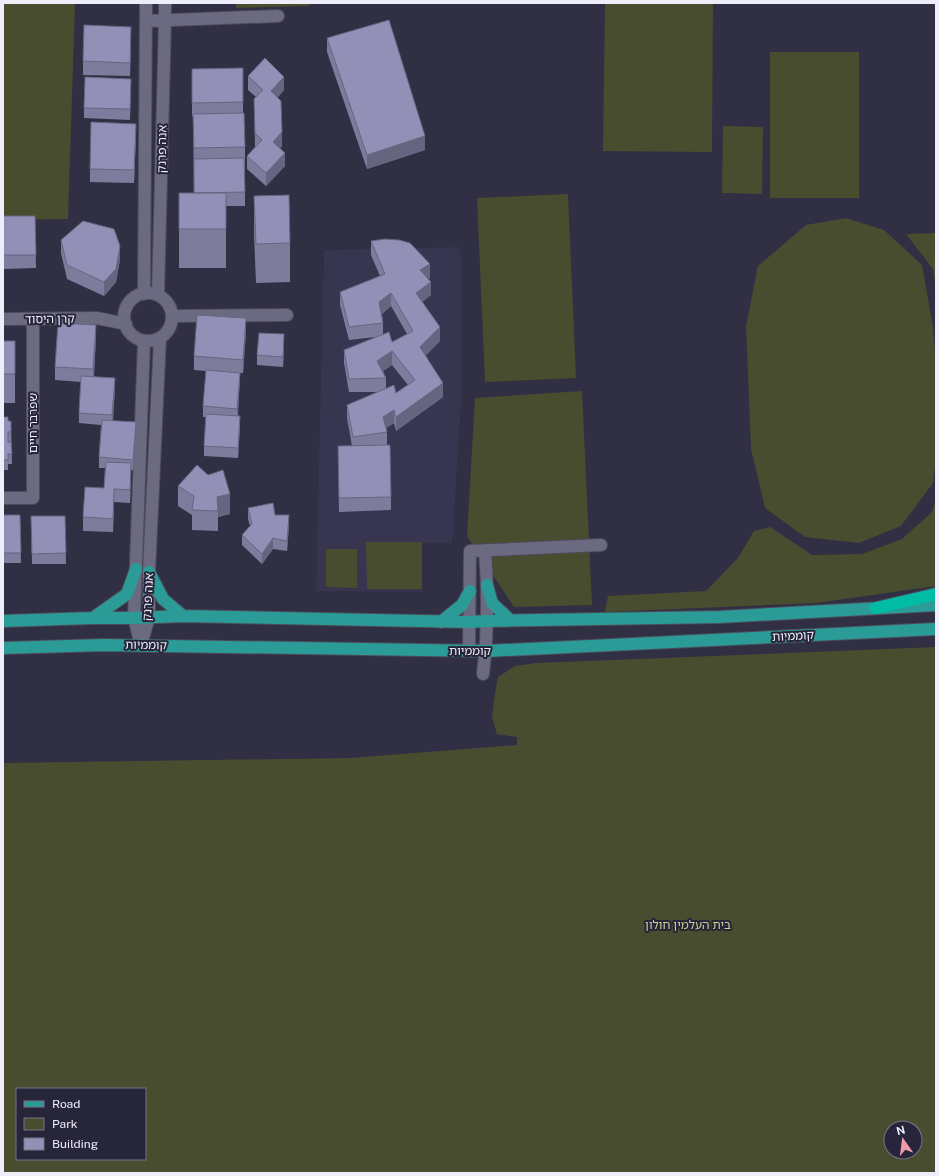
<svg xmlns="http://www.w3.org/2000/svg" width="939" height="1176" viewBox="0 0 939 1176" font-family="'Public Sans','Noto Sans Hebrew',sans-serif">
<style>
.built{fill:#373550}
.green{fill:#484d30;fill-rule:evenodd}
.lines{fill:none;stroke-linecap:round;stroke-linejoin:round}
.minor-casing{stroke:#4c4b5b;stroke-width:14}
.major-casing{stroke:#4c4b5b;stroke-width:14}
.highway-casing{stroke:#4c4b5b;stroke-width:14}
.minor{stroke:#6b6a81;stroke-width:12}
.major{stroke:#2b9b97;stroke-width:12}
.highway{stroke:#00bca6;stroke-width:12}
.wall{fill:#7e7c9d;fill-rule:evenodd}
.shaded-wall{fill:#666580}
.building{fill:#9290b7;stroke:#666580}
.labels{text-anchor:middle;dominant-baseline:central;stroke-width:4;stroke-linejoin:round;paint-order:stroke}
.street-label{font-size:12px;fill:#eeeefb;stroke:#272539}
.park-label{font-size:12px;fill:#c5d18f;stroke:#272539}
</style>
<rect width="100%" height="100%" fill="#302f43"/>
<path class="built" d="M459,247l2,12 1,131 -10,153h-30v49l-106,-1 8,-341z"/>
<path class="green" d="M3,3h72l-7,216 -65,1z
M236,3h73v3l-73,2z
M605,3h108l-1,149 -109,-1z
M770,52h89v146h-89z
M723,126l40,1 -1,67 -40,-1z
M568,194l8,184 -91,4 -8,-184z
M846,218l38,12 38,35 11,62 3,39v91l-3,26 -32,43 -42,17 -54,-6 -40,-29 -14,-59 -5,-123 12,-60 48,-41z
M936,233v57l-3,-21 -27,-35z
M582,391l10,214 -78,2 -47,-71 8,-138z
M936,500v86l-120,17 -211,9 3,-16 98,-5 32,-33 16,-27 16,-4 42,28 50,-1 40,-15 30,-27z
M366,542h56v47h-55z
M326,549h31v39l-31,-1z
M936,647v526h-933v-410l347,-5 167,-13v-8l-20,-3 -5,-16 3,-25 3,-16 17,-11 21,-3zM17,1089h128v70h-128zM891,1128h24v24h-24z"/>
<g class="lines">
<g class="minor-casing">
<path id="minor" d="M146,21l132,-5
M124 317a24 24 0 1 1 48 0a24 24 0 1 1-48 0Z
M144,294l2,-291
M158,295l7,-275v-17
M172,316l115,-1
M3,319l94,-1 29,6
M3,498h30v-179
M141,645l8,-28v-45l11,-234
M141,645l-7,-27 10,-277
M469,651l1,-100 131,-6
M483,674c5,-41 5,-83 2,-124"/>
</g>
<g class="major-casing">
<path id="major" d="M149,572l14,27 20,17
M487,585l5,18 18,17
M93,618l34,-24 9,-25
M3,621l90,-3h41l49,-2 287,6 16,-1 233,-4 217,-12
M441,622l21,-17 8,-14
M3,648l101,-3 382,6 450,-22"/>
</g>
<g class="highway-casing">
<path id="highway" d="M876,608l60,-14"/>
</g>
<use href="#minor" class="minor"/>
<use href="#major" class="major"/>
<use href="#highway" class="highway"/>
</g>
<path class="wall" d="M327,38l98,112 -58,19 -40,-117z
M131,40l-1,36 -47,-1v-14z
M243,68v45l2,34v59h-19v62h-47v-75h15l-1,-77h-1v-47z
M248,76l36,14 -6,7 4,49 -2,2 5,18 -19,20 -19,-17v-13l8,-9 -1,-48 2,-2 -8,-7z
M131,89l-1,31 -46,-2v-10z
M136,137l-2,46 -44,-1v-13z
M254,196l36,47v39l-34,1 -2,-48z
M3,216h32l1,52 -33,1z
M61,240l59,19 -4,23 -12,14 -37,-17 -6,-26z
M371,241l59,37 -2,1 3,16 -9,7 18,39 -14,14 17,42 -47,34 -2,-8 -8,5 1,4v13l4,52v13l-52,2 -1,-66h14l-5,-28v-13l31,-13h-29l-5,-29v-13l31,-13 -26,3 -9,-35v-13l40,-16 -9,-21zM391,306l16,28 -15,8 -9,-8v-11l-1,-9zM392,365l16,20 -12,8 -10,-5v-10l-3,-7z
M246,332l-3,41h-3l-2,43 2,10 -2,32 -34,-2v-10l2,-29h-3v-11l3,-35 -12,-1v-14z
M96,339l-2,37 21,12 -2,33 23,11 -3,38h-2l-1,33 -16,-1 -1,30 -30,-1v-14l21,-29 1,-20h-6v-11l2,-32 -22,-2v-10l2,-31 -26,-2v-13z
M3,341h12v62h-12z
M284,344l-1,23 -26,-2v-10z
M3,417l5,4h3l1,43h-4v6h-5z
M178,486l52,28 -12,3v14l-26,-1v-15l-14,-9z
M248,508l27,7 14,11 -2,25 -14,-2 -11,15 -20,-19v-10l8,-9 -2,-7z
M3,515h17l1,48h-18z
M31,516h34l1,48h-34z"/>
<path class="shaded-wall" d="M131,27v13l-1,36v-13z
M284,77v13l-13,15v-14z
M136,124v13l-2,46v-13z
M282,132v14l-9,9v-13z
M425,136v14l-58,19v-14z
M285,153v13l-19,20v-13z
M120,246v13l-4,23 -12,14v-14z
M430,264v14l-10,6v-14z
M431,282v13l-15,12v-14z
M391,293v13l-12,10v-14z
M246,318v14l-3,41v-13z
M96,325v14l-3,44v-14z
M440,327v14l-20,20v-14z
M284,334v10l-1,23v-10z
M392,351v14l-15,10v-14z
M240,373v10l-3,36v-10z
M115,378v10l-3,38v-11z
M443,383v14l-47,34v-14z
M394,410v13l-11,7v-13z
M240,416v10l-2,32v-10z
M136,422v10l-3,38v-10z
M131,463v14l-1,26v-13z
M114,489v13l-1,30v-13z
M230,494v20l-12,3 -1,-20z
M289,515v11l-2,25v-10z
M273,538v11l-11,15v-10z"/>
<path class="building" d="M389,20l36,116 -58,19 -40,-117z
M84,25l47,2 -1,36 -47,-2z
M265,58l19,19 -13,14 10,10 1,31 -9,10 12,11 -19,20 -19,-17 15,-16 -7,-7 -1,-34 9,-9 -15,-14z
M243,68v34l-51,1v-34z
M85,77l46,2 -1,30 -46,-1z
M244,113l1,34 -51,1 -1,-34z
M91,122l45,2 -2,46 -44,-1z
M244,158l1,34 -51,1v-34z
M179,193h47v36h-47z
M289,195l1,48 -34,1 -2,-48z
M3,216h32l1,39h-33z
M83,221l31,8 6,17 -4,23 -12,13 -37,-17 -6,-25z
M385,239l14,1 11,3 20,21 -10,6 11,12 -15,11 24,34 -20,20 23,36 -47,34 -2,-7 -11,7 4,15 -34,5 -6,-32 47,-20 2,8 19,-13 -23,-29 -15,10 9,17 -37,1 -5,-29 45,-18 3,10 21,-11 -22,-38 -12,9 4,21 -34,4 -9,-35 45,-18 -14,-33z
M197,315l49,3 -3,42 -49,-4z
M58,323l38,2 -3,44 -38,-2z
M259,333l25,1 -1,23 -26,-2z
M3,341h12v33h-12z
M206,370l34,3 -3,36 -34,-3z
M81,376l34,2 -3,37 -33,-2z
M206,414l34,2 -2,32 -34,-2z
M3,417h5v4h3v11h-3v10h3l1,12h-4v6h-5z
M102,420l34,2 -3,38 -34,-3z
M390,445l1,52 -52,1 -1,-52z
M106,462l25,1 -1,27 -16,-1 -1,30 -30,-2 2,-30 19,1z
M197,465l11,10 15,-5 7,24 -13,3 1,14 -26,-1 2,-14 -16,-10z
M273,503l2,12h14l-2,26 -14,-3 -11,16 -20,-19 10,-11 -4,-16z
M3,515h17l1,38h-18z
M31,516h34l1,37 -34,1z"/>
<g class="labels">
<g class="street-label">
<text transform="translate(162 149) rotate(-89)">אנה פרנק</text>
<text transform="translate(50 319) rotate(-1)">קרן היסוד</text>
<text transform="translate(33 423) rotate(-90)">שפרבר חיים</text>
<text transform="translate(148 597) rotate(-87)">אנה פרנק</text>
<text transform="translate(793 636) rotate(-3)">קוממיות</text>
<text transform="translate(146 645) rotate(1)">קוממיות</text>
<text x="470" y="651">קוממיות</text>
</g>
<g class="park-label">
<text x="688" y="925">בית העלמין חולון</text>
</g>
</g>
<rect width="939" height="1176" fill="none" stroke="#eeeefb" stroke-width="8"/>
<rect x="16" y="1088" width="130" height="72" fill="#272539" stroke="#777587"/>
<rect x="24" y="1101" width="20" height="6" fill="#2b9b97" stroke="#777587"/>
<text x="52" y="1108" font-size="12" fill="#eeeefb">Road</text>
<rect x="24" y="1118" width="20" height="12" fill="#484d30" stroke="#777587"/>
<text x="52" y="1128" font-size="12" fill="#eeeefb">Park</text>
<rect x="24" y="1138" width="20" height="12" fill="#9290b7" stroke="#777587"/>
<text x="52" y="1148" font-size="12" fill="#eeeefb">Building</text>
<g transform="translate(903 1140) rotate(346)"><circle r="19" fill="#272539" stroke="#777587"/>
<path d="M0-3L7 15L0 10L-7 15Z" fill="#f39aaa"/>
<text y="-6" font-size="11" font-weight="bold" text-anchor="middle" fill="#eeeefb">N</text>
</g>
</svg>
